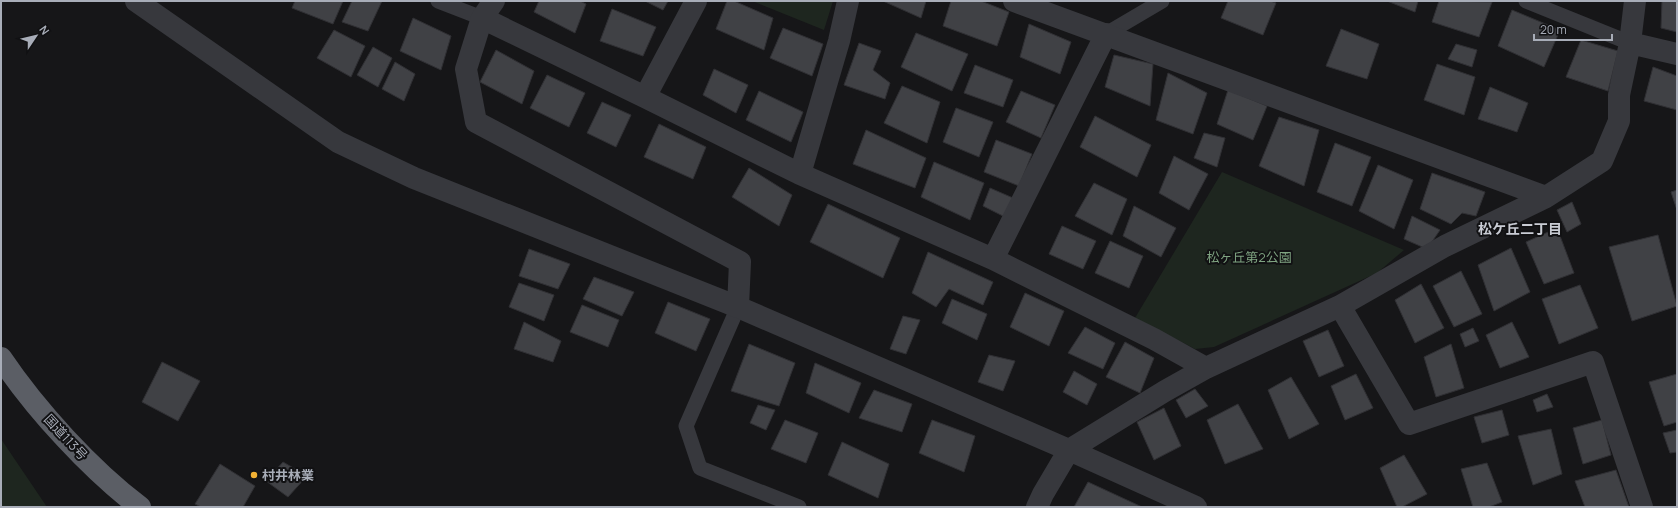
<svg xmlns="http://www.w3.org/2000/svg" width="1678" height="508" viewBox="0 0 1678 508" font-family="Manrope,'Noto Sans JP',sans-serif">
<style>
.green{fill:#1e261f}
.building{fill:#404145;stroke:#303034}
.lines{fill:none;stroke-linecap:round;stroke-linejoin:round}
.service{stroke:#37383d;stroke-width:15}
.minor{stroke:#37383d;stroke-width:22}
.trunk{stroke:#5b5e65;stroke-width:22}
.poi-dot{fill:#f2b134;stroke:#111113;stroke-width:1.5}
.labels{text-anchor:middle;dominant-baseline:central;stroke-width:4;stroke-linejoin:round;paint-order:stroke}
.park-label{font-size:13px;fill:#7fa381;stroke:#111113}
.street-label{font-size:13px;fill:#a8adb8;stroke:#111113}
.poi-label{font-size:13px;font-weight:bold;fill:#a8adb8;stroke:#111113;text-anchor:start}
.neighbourhood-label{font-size:14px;font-weight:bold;fill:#c9ccd4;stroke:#111113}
</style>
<rect width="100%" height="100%" fill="#161618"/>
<path class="green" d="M752,1h81l-9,29z
M1222,172l182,78 -27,23 -163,74 -19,2 -60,-31z
M1,439l46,68h-46z"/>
<path class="building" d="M295,1h48l-10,23 -41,-16z
M352,1h30l-14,30 -26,-9z
M539,1h41l6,3 -11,29 -41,-21z
M645,1h23l-5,9z
M727,1h7l39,17 -9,32 -48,-21z
M883,1h43l-5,17z
M951,1h30l28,11 -12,34 -54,-20z
M1228,1h42l6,2 -13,32 -42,-17z
M1387,1h31l-3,11z
M1439,1l53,1 -13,35 -47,-15z
M1662,1h15v31l-16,-4z
M612,9l44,18 -13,29 -43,-15z
M1512,10l48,20 -16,37 -46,-21z
M413,18l38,18 -10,34 -41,-19z
M1029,24l42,18 -11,32 -40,-17z
M783,28l40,16 -11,32 -42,-18z
M1341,29l38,15 -12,35 -41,-13z
M334,30l31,16 -14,31 -34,-19z
M916,33l52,21 -16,37 -51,-24z
M1581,40l37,11 -10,40 -42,-14z
M859,43l22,8 -8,19 17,13 -5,16 -41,-14z
M1456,44l21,6 -5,17 -24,-8z
M373,47l19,11 -14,29 -21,-12z
M496,50l38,21 -12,33 -42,-22z
M1114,55l39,9 -3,42 -45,-19z
M395,62l20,12 -11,27 -22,-12z
M1437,64l38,13 -11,38 -40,-15z
M975,65l38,15 -10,27 -39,-14z
M1653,67l24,9v34l-33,-9z
M714,69l34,16 -12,28 -33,-18z
M1168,73l39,20 -14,41 -37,-14z
M547,75l38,18 -16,34 -39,-19z
M902,86l38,16 -13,41 -43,-20z
M1490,87l38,16 -11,29 -39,-13z
M1228,90l39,16 -14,34 -36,-16z
M759,91l44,21 -12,30 -45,-22z
M1021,91l34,14 -14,33 -35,-16z
M602,102l29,13 -15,32 -29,-14z
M956,108l37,14 -14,35 -36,-15z
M1095,116l56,29 -14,32 -57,-30z
M1279,117l40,13 -15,56 -45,-20z
M659,124l47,23 -13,32 -49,-22z
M866,130l60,28 -11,30 -62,-24z
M1204,133l21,5 -8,29 -23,-9z
M996,140l36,14 -13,32 -35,-14z
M1335,143l36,14 -19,49 -35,-14z
M1174,156l34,18 -19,36 -30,-17z
M934,162l50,21 -14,37 -49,-23z
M1378,165l35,15 -19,49 -35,-18z
M749,168l43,27 -13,31 -47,-29z
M1432,173l53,19 -9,24 -14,-3 -11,11 -31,-15z
M1094,183l33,16 -15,36 -37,-19z
M990,188l23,10 -8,19 -22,-11z
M1677,190v20l-6,-18z
M1572,202l9,22 -14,8 -10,-22z
M828,204l72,34 -17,40 -73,-36z
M1134,206l42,22 -15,29 -38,-21z
M1412,216l28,14 -13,19 -23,-10z
M1062,226l34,15 -13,28 -34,-15z
M1557,228l17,45 -30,11 -18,-42z
M1658,235l19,71 -45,15 -23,-74z
M1110,241l33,15 -14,32 -34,-15z
M1511,248l19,44 -36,19 -16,-46z
M529,249l41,15 -12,25 -39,-13z
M928,252l65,30 -10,23 -34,-16 -13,18 -24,-14z
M1461,271l21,43 -28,13 -21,-41z
M594,277l40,15 -12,24 -39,-17z
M519,283l35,12 -10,26 -35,-14z
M1421,284l23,44 -29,15 -20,-43z
M1580,285l18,43 -39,16 -17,-45z
M1025,293l39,18 -15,35 -39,-19z
M952,299l35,15 -10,26 -35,-17z
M668,302l42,17 -14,32 -41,-18z
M582,305l37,15 -11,27 -38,-15z
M903,316l17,4 -14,34 -16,-5z
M524,322l37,19 -8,21 -39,-13z
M1512,322l17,35 -29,11 -14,-33z
M1085,327l30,16 -12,26 -35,-16z
M1473,328l6,13 -14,6 -5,-13z
M1328,330l16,36 -25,11 -16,-36z
M1125,342l29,16 -14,35 -34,-16z
M749,344l46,19 -16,43 -48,-15z
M1451,344l13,44 -28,9 -12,-40z
M989,355l26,6 -12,30 -25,-9z
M162,362l38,19 -22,40 -36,-19z
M815,363l46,20 -12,30 -43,-20z
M1074,371l23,13 -10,21 -24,-13z
M1356,374l17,34 -28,12 -14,-34z
M1677,374v48l-13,4 -15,-44z
M1291,377l28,47 -30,15 -21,-49z
M1195,389l13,17 -22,12 -10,-18z
M874,390l38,14 -10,28 -43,-14z
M1547,394l6,13 -16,5 -4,-12z
M1238,404l25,45 -38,15 -18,-44z
M758,405l17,5 -9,20 -16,-7z
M1164,408l17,38 -27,14 -17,-38z
M1502,410l7,25 -27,8 -8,-26z
M785,420l33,13 -12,30 -35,-14z
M932,420l43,16 -11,36 -45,-19z
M1602,420l9,35 -28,9 -10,-36z
M1551,429l11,45 -29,11 -15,-49z
M1677,430v22l-7,1 -7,-20z
M842,442l47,22 -11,34 -50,-23z
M1404,455l23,39 -25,13h-5l-17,-39z
M283,462l24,14 -19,21 -22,-16z
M1487,463l15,39 -13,5h-16l-12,-38z
M220,464l35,22 -12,21h-42l-6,-3z
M1616,470l13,37h-44l-10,-26z
M1088,482l54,25h-68z"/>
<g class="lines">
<path class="service" d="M438,1l44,17
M1526,1l104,42
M1106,34l56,-33
M738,307l-52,119 14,42 99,39"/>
<path class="minor" d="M136,1l202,141 76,36 324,129 331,143 127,57
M494,1l-12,17 -16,51 10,53 264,140 -2,45
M1014,1l532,196
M482,18l163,79 155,77 193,85 161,80 52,29
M1630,43l47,11
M645,97l51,-96
M800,174l39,-133 9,-40
M993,259l113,-225
M1340,306l69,118 184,-62 49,145
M1037,507l6,-13 26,-44 96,-59 41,-23 134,-62 105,-60 101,-49 56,-36 17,-40v-26l11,-52 5,-42"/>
<path class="trunk" d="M1,358c35,52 90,112 139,149"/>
</g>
<circle class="poi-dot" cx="254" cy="475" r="4"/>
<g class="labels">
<g class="park-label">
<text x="1249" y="257">松ヶ丘第2公園</text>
</g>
<g class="street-label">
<text transform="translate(66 437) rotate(47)">国道113号</text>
</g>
<g class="poi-label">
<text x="262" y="475">村井林業</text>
</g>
<g class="neighbourhood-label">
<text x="1520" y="228">松ケ丘二丁目</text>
</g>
</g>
<rect width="1678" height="508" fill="none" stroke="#a8adb8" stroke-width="4"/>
<g transform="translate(36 36) rotate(55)" stroke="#111113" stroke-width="3" paint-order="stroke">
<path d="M0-3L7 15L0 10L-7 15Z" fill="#a8adb8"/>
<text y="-6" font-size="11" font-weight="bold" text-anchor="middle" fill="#a8adb8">N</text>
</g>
<path d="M1534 34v6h78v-6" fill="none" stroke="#a8adb8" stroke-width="2"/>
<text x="1540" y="34" font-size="12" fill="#a8adb8" stroke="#111113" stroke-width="3" paint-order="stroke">20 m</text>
</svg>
